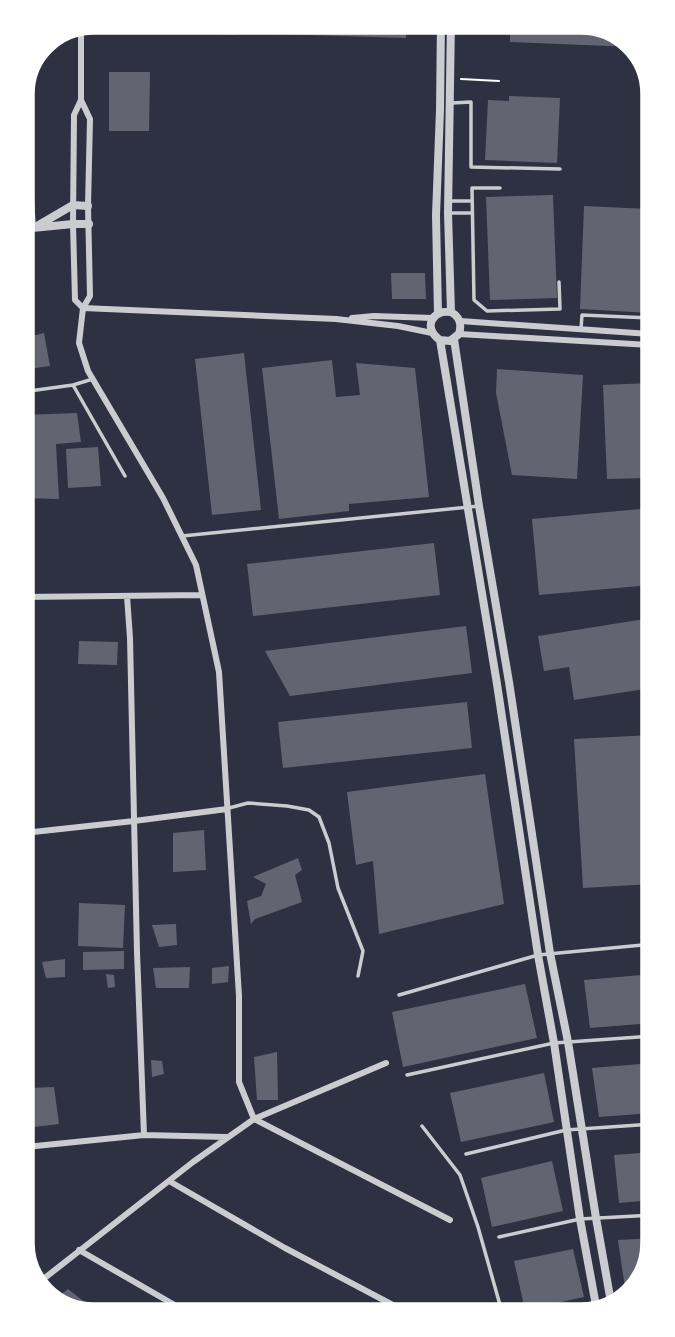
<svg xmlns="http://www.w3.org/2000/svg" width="675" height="1337" viewBox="0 0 675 1337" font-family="'Nunito Sans',sans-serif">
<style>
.building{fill:#626471}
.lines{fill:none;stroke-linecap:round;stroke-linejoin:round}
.path{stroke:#fff;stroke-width:2}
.service{stroke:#caccd0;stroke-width:3.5}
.minor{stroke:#caccd0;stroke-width:6}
.tertiary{stroke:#caccd0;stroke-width:8}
.rim{fill:none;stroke:#fff;stroke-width:3.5}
</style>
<rect width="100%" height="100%" fill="#2d3142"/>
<path class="building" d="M110,21h127v14l-127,-6z
M277,21h130l-1,17 -130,-4z
M510,21h76l39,15 9,11 -124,-5z
M109,72h41l-1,59h-40z
M509,96l51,2 -3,65 -72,-3 3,-60 21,1z
M553,195l4,103 -67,2 -4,-103z
M584,206l65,3 1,104 -70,-4z
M391,273h34l1,26h-34z
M22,300l10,36 12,-3 6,33 -28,4z
M244,353l17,157 -49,5 -17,-156z
M332,360l4,37 24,-2 -4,-32 59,5 14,129 -80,7v7l-70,8 -17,-151z
M497,369l86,6 -6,104 -65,-4 -16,-82z
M650,383v95l-43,1 -4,-94z
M77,413l4,29 -25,2 3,55 -36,-1v-83z
M98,447l3,39 -33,2 -2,-39z
M651,508v77l-112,10 -7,-76z
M434,543l6,52 -187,21 -6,-52z
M651,618v70l-77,12 -5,-33 -25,4 -6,-35z
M466,626l6,47 -182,23 -25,-45z
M79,641l39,1 -1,23 -39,-1z
M467,702l5,46 -189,20 -5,-46z
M652,735v149l-69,4 -9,-149z
M485,774l19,130 -125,30 -6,-73 -17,4 -9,-73z
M204,830l2,40 -33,2v-39z
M298,858l4,12 -7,5 7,27 -47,17 -4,5 -4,-23 14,-5 5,-12 -13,-7z
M79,903l46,2 -2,43 -45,-2z
M176,924l1,21 -18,2 -7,-22z
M124,951v18l-41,1v-18z
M65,959v18l-19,1 -4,-16z
M229,966l-1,16 -16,2v-16z
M190,967l-1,21h-33l-3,-20z
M106,974l8,1 1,12 -7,1z
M653,974v49l-63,5 -6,-48z
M525,984l12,54 -134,29 -11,-55z
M277,1052l1,48h-21l-3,-43z
M151,1060l11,1 2,13 -12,3z
M653,1063v50l-54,4 -7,-49z
M544,1073l10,49 -93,20 -11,-49z
M54,1087l5,37 -25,3 -6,-39z
M654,1152v48l-35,3 -5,-48z
M552,1161l11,50 -71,16 -11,-49z
M654,1238v5l-13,41 -4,3 -12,1 -7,-48z
M573,1249l11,48 -59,13 -11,-49z
M68,1289l31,24 -4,3h-6l-38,-14z"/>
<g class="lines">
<path class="path" d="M461,79l38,2"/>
<path class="service" d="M452,103l19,-1v65l89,2
M500,188h-28l2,112 13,11 73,-2 -1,-27
M449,201h23
M450,213h22
M581,329l1,-14 68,3
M73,385l52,91
M22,392l51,-7 20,-6
M182,536l297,-30
M229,808l19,-5 39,3 22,4 10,7 10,26 9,45 25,63 -5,25
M399,995l139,-40 115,-11
M407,1075l147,-32 99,-7
M422,1126l38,49 18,52 24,85
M466,1154l100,-24 87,-6
M499,1237l81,-18 74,-4
M558,1311l38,-8 23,-1"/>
<path class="minor" d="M81,26v74l-7,15 -1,109 2,76 8,8 253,11 62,7 34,7
M81,100l9,19 -2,87 2,90 -7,12 -4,35 9,28 75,127 33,67 23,107 20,324v86l15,37 196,101
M22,177l9,19 2,33
M352,318l22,-2 59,2
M460,321l190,13
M459,334l191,11
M23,597l179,-2
M24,833l110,-12 93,-12
M144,1135l82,2
M26,1147l118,-12 -7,-183 -7,-314 -3,-42
M169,1181l116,67 123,65
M79,1250l113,65
M37,1284l156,-122 61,-43 132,-56"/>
<path class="tertiary" d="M451,21l-3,192 3,99
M37,226l36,-21 15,1
M22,229l51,-5h16
M438,314l-2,-99 4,-105 1,-89
M454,339l25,167 30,176 41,271 18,89 28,176 16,90
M440,340l10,1 9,-7c3,-10 1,-17 -8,-22 -20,-3 -28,17 -11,28l57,344 41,271 16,88 26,176 17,92"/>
</g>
<path d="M0 0H675V1337H0ZM94 33H581A61 61 0 0 1 642 94V1243A61 61 0 0 1 581 1304H94A61 61 0 0 1 33 1243V94A61 61 0 0 1 94 33Z" fill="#fff" fill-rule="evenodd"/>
<path class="rim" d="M94 33H581A61 61 0 0 1 642 94V1243A61 61 0 0 1 581 1304H94A61 61 0 0 1 33 1243V94A61 61 0 0 1 94 33Z"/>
</svg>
